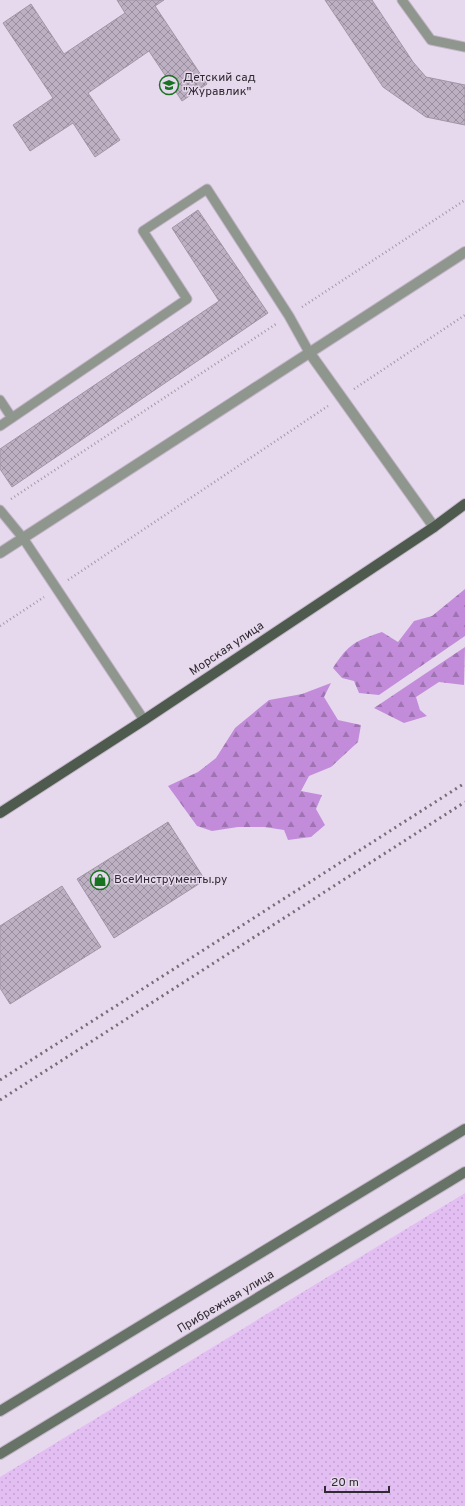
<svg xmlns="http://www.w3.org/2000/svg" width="465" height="1506" viewBox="0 0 465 1506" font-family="Overpass,sans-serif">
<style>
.grass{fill:url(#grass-dots)}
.forest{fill:url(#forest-firs)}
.building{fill:url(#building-cross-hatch);stroke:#a195a7}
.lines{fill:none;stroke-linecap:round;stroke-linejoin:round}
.lane-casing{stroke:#c2b6c8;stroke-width:11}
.street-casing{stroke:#c2b6c8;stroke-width:12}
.secondary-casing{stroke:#c2b6c8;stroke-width:12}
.primary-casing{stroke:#c2b6c8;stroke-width:12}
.path{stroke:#a298a7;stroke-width:2.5;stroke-dasharray:1 3;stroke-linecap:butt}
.lane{stroke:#8f968e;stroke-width:9}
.street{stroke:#8f968e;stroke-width:10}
.secondary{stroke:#687368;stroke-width:10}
.primary{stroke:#4e5a4d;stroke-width:10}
.rail{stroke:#766d79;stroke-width:3;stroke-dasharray:2 4;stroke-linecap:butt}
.labels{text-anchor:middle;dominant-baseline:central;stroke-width:3;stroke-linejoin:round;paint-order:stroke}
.poi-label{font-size:12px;fill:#302b32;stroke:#e7d9ed;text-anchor:start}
.street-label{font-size:12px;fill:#302b32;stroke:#e7d9ed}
</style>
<defs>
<pattern id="grass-dots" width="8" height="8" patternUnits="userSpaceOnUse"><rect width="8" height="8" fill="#e3bef3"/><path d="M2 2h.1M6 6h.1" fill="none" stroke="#c3a3d1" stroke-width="1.8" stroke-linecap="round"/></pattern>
<pattern id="forest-firs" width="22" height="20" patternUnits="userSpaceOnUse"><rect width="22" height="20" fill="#c38cdb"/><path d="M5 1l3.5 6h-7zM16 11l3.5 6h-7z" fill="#9f73b2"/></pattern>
<pattern id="building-cross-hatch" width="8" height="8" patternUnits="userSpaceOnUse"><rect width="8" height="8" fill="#bdb0c2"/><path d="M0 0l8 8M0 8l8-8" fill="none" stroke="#9a8f9e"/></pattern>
</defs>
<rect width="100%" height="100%" fill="#e7d9ed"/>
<path class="grass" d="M465,1193v313h-465v-29z"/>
<path class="forest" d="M465,589v47l-86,59 -20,-2 -5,-12 -12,-3 -9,-10c16,-25 23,-27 49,-36l16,10 16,-21 18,-5z
M465,647l-1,38 -25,-3 -23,15 4,13 7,6 -23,7 -30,-15z
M331,683l-7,14 14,23 23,5 -3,17 -27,25 -22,9 -8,15 21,4 -6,14 9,16 -14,12 -23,3 -4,-10 -20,-3h-26l-26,4 -15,-5 -29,-40 30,-14 18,-14 19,-30 34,-28 33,-6z"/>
<path class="building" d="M117,0h47l-9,6 52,78 -25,17 -33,-50 -61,42 32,47 -25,17 -22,-34 -43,28 -17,-26 40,-27 -50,-75 28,-19 33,50 61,-41z
M325,0h47l41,62 13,15 39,8v40l-39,-8 -43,-30z
M198,210l70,103 -256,174 -12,-18v-20l219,-148 -47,-73z
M168,822l37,58 -91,58 -37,-59z
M62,886l39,61 -91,57 -10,-16v-62z"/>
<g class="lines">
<g class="lane-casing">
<path id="lane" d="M402,0l29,40 34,7
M0,400l12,18
M0,426l187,-127 -44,-68 64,-42 82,127 20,36
M0,510l23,28 121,182"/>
</g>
<g class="street-casing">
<path id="street" d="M309,352l125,175
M0,553l465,-301"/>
</g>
<g class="secondary-casing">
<path id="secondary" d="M0,1411l465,-282
M0,1454l465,-282"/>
</g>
<g class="primary-casing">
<path id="primary" d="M0,813l144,-93 290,-193 31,-23"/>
</g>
<path class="path" d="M302,307l163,-107
M354,389l111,-74
M11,499l265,-175
M68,580l260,-174
M0,626l44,-29"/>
<use href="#lane" class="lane"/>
<use href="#street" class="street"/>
<use href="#secondary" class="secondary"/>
<use href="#primary" class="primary"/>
<path class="rail" d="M0,1080l465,-297
M0,1100l465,-298"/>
</g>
<defs>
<g id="school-ring" transform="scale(1)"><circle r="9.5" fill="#e7d9ed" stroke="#187320" stroke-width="1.5"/><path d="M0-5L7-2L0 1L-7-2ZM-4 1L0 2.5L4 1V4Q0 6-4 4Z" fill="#187320"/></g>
<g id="shop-ring" transform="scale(1)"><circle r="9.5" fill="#e7d9ed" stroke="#187320" stroke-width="1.5"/><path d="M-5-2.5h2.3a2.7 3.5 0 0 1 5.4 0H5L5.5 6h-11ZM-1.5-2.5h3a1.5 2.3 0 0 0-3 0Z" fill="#187320"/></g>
</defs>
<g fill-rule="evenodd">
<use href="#school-ring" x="169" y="85"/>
<use href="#shop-ring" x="100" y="880"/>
</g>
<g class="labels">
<g class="poi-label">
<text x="183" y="78">Детский сад<tspan x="183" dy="14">"Журавлик"</tspan></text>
<text x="114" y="880">ВсеИнструменты.ру</text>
</g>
<g class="street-label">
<text transform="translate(227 649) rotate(-34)">Морская улица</text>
<text transform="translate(226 1302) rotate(-31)">Прибрежная улица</text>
</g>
</g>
<path d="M325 1486v6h64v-6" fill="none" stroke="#302b32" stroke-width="2"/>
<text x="331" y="1486" font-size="12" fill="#302b32" stroke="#e7d9ed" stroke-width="3" paint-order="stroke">20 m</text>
</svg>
